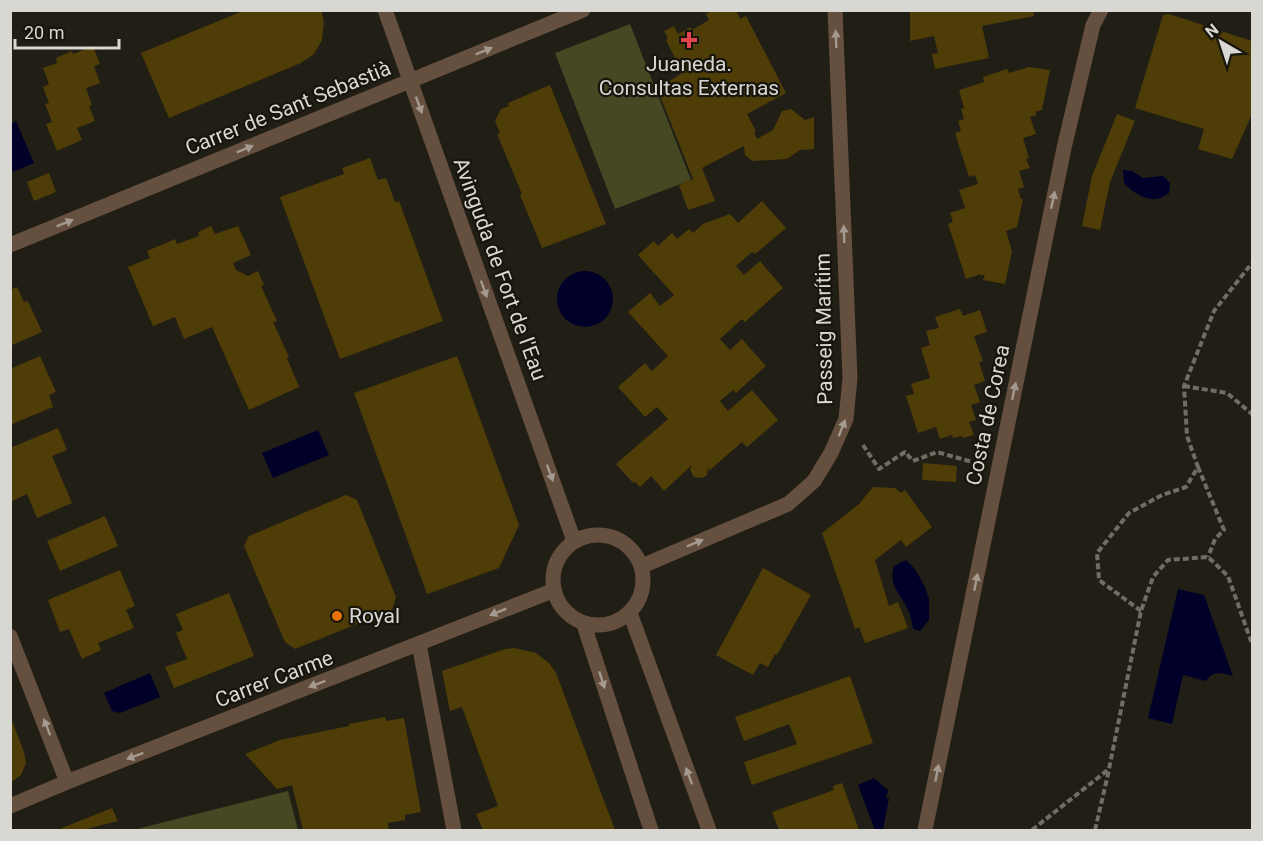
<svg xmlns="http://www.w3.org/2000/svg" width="1263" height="841" viewBox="0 0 1263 841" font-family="Roboto,sans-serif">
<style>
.green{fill:#454823}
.water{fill:#000029}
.building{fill:#4f3d07}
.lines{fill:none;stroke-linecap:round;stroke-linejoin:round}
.path{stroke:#706d67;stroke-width:4;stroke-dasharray:6 3;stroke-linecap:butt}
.service{stroke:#654f3e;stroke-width:15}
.minor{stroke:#654f3e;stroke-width:15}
.tertiary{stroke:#654f3e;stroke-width:15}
.oneway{fill:#a59a8f}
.health-dot{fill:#e0444e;stroke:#18150d;stroke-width:2}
.food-dot{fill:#e8710a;stroke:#18150d;stroke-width:2}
.labels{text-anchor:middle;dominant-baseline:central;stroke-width:4.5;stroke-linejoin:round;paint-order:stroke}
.poi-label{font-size:21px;fill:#d9d7d2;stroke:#18150d}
.street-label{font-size:21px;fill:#d9d7d2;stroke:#18150d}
</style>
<rect width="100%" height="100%" fill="#211e16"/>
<path class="green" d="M630,24l61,156 -76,29 -60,-156z
M288,791l10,39h-165z"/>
<path class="water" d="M16,121l18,42 -21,9 -2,-6v-42z
M1123,170l9,1 11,7 20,-2 7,7 -1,10c-15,13 -33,3 -45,-10z
M557 299a28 28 0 1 1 56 0a28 28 0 1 1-56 0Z
M318,430l11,25 -56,23 -11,-25z
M906,560l9,9 10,18 4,12v21l-9,11 -7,-2c-1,-6 -2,-13 -5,-19 -7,-16 -20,-23 -14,-44z
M1178,589l26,6 29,81c-11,-3 -20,-6 -27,5l-23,-6 -11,49 -24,-6z
M150,673l10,24 -40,16 -8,-2 -8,-18z
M874,778l14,12 -2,8h3l-6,32h-8l-17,-45z"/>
<path class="building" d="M245,10h76l3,11 -2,19 -8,14 -13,9 -132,55 -28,-65z
M713,10h23l4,9 6,-3 40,77 -39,21 9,17 -2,1 3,7 16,-9 9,-19 9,-2 14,11 9,-3v32l-14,1 -13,9 -35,2 -7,-6 -1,-9 -42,22 13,33 -27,9 -9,-25 14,-6 -36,-91 24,-14 -6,-11 2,-1 -11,-22 2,-2 -4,-7 10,-5 4,8 12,-7 2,3 17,-10 -3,-6z
M910,10h123l1,6 -52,10 7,32 -54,11 -3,-15 6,-1 -4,-17 -24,5z
M1169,14l83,27v73l-20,45 -34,-10 6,-20 -69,-21 28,-93z
M93,46l7,18 -6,2 6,17 -14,5 6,17 -3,1 6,15 -18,7 5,12 -25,11 -11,-27 6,-2 -7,-18 4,-1 -6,-16 6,-3 -6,-16 14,-5 -1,-5 16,-7 1,3z
M1029,67l21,3 -8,40 -7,2 2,3 -7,2 6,17 -13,4 6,20 -3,1 4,9 -11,3 5,16 -6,2 3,10h2l-6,28 -11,4 6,20 -7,33 -22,-4 2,-6 -4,2v-2l-15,5 -18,-55 5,-2 -3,-9 15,-5 -6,-18 19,-6 -3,-9 -6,2 -14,-44 6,-2 -3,-10 6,-2 -3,-10 3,-1 -5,-18 25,-8 -1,-5 24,-8 2,4z
M550,85l56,139 -64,24 -22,-53 2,-1 -25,-60 3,-1 -5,-12 6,-12 8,-3 -1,-3z
M1117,114l18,7 -25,61 -10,48 -18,-4 10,-50z
M370,158l8,22 8,-2 9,24 4,-1 44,120 -103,38 -60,-162 64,-23 -2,-6z
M49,173l7,19 -22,9 -7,-19z
M762,201l24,27 -31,26 -3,-2 -16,14 8,9 16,-14 23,27 -38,34 -3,-3 -22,20 10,11 12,-11 24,27 -30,27 -3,-3 -13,11 8,10 24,-21 26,30 -31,27 -5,-5 -32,28 -2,-2 -1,7 -4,3 -9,-1 -4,-7 2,-5 -28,26 -13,-15 -11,11 -5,-5 -2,1 -17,-19 52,-45 -11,-12 -12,10 -27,-30 27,-24 7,8 16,-15 -40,-44 22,-19 10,13 14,-11 -36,-40 16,-14 4,5 14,-13 5,6 12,-10 4,4 10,-9 27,-10 8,9z
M211,226l4,8 23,-8 13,29 -18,8 3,7 12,6 10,-5 6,14 -3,1 16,35 -4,1 16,35 -2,1 12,29 -50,23 -37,-83 -28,12 -9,-22 -22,9 -25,-59 22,-9 -3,-7 28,-12 2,5 22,-8 -1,-4z
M17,287l7,15 4,-1 14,31 -32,14v-56z
M960,309l3,7 17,-6 7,22 -13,4 9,25 -4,1 6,19 -11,4 6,17 -9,3 5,15 -7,2 5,13 -11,3 -1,-2 -9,2 -1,-3 -12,4 -4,-12 -18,6 -12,-37 8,-2 -3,-10 19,-6 -9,-30 9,-3 -4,-14 13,-3 -4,-11z
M40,356l16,36 -7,3 4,12 -43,18v-56z
M457,356l62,169 -20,43 -72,26 -73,-201z
M58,428l9,22 -15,6 20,47 -35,15 -10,-24 -15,7 -2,-2v-51z
M923,463l34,3 -1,16 -34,-2z
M873,487l22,1 6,5 4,-3 27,37 -26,20 -5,-7 -26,20 14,46 9,-4 10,26 -43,15 -6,-16 -4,2 -33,-96 37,-29z
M346,495l11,5 39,97 -4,13 -97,39 -10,-7 -41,-96 5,-10z
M105,516l13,30 -58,25 -13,-30z
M763,568l48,27 -34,60 -2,-1 -7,13 -8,-4 -7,12 -37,-20z
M120,570l15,36 -9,4 8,18 -36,15 3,7 -19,9 -13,-30 -9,3 -12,-32z
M229,593l25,63 -80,32 -9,-21 22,-8 -11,-26 7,-3 -7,-16z
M514,648l22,5 13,10 7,10 59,157h-132l-7,-16 22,-8 -36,-99 -12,4 -8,-40 63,-22z
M850,676l23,67 -121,42 -8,-23 53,-18 -8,-20 -45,17 -9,-24z
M385,717l1,4 18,-3 17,94 -16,3v5l-17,3 1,7h-86l-11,-45 -15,4 -32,-35 35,-14 69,-14v-2z
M11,718l13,34 2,11 -5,12 -11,8z
M842,783l17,47h-80l-7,-18 62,-22 -1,-4z
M112,808l6,13 -36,9h-25z"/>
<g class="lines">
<path class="path" d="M1184,386l43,7 25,21
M863,445l16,24 26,-17 8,9 24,-9 39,11
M1198,467l26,63 -9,9 -7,18
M1141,611l-42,-31 -2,-27 32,-40 33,-18 24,-8 12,-20 -11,-31 -3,-50 30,-75 38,-48
M1032,830l77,-61 32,-158 12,-34 15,-17 40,-3 20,19 24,68
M1095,830l14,-60"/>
<path class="service" d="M419,644l35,186"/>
<path class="minor" d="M385,10l189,531
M10,245l573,-235
M553 580a45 45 0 1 1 90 0a45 45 0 1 1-90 0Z
M642,566l146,-62 26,-23 17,-28 15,-34 4,-41 -15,-368
M630,613l79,217
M584,625l67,205
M10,636l57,146
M10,806l57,-24 485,-191"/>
<path class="tertiary" d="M925,830l139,-682 29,-123 8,-15"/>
</g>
<defs><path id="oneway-solid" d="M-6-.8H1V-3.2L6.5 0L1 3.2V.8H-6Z" transform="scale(1.5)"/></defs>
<g class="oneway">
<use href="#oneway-solid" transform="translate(836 39) rotate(-92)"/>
<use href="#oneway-solid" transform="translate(484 51) rotate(-22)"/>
<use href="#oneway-solid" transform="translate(419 105) rotate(70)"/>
<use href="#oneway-solid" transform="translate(245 149) rotate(-22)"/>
<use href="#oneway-solid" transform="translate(1053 200) rotate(-78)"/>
<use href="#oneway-solid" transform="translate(65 223) rotate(-22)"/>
<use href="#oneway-solid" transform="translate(844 234) rotate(-92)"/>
<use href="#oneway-solid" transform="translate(484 289) rotate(70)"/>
<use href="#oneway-solid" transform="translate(1014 391) rotate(-78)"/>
<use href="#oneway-solid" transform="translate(842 428) rotate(-68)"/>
<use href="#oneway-solid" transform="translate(550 473) rotate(70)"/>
<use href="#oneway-solid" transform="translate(695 543) rotate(-23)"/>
<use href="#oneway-solid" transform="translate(976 582) rotate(-79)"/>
<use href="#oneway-solid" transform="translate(498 612) rotate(158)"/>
<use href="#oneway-solid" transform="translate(602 680) rotate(72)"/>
<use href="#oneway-solid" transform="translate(317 684) rotate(159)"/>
<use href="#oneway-solid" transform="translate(47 727) rotate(-111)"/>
<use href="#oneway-solid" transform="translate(135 756) rotate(159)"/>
<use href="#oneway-solid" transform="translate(937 773) rotate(-79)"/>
<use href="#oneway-solid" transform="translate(689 776) rotate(-110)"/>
</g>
<path class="health-dot" d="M686 31h6v6h6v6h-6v6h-6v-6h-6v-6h6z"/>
<circle class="food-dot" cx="337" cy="616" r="6"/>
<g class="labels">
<g class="poi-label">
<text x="689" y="64">Juaneda.<tspan x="689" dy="24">Consultas Externas</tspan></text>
<text x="349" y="616" text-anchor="start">Royal</text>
</g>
<g class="street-label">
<text transform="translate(288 108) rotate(-22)">Carrer de Sant Sebastià</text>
<text transform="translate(500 269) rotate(70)">Avinguda de Fort de l'Eau</text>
<text transform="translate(824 329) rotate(-91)">Passeig Marítim</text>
<text transform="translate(988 415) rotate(-78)">Costa de Corea</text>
<text transform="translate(274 679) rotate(-21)">Carrer Carme</text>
</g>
</g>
<rect width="1263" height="841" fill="none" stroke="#d9d7d2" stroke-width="24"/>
<g transform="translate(1221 42) rotate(321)" stroke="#18150d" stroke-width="4.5" paint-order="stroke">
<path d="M0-4.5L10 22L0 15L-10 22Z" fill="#d9d7d2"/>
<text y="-9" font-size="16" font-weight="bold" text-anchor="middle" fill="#d9d7d2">N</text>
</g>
<path d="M15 39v9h104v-9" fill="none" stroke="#d9d7d2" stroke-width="3"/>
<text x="24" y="39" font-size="18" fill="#d9d7d2" stroke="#18150d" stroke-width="4.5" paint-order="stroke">20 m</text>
</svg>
